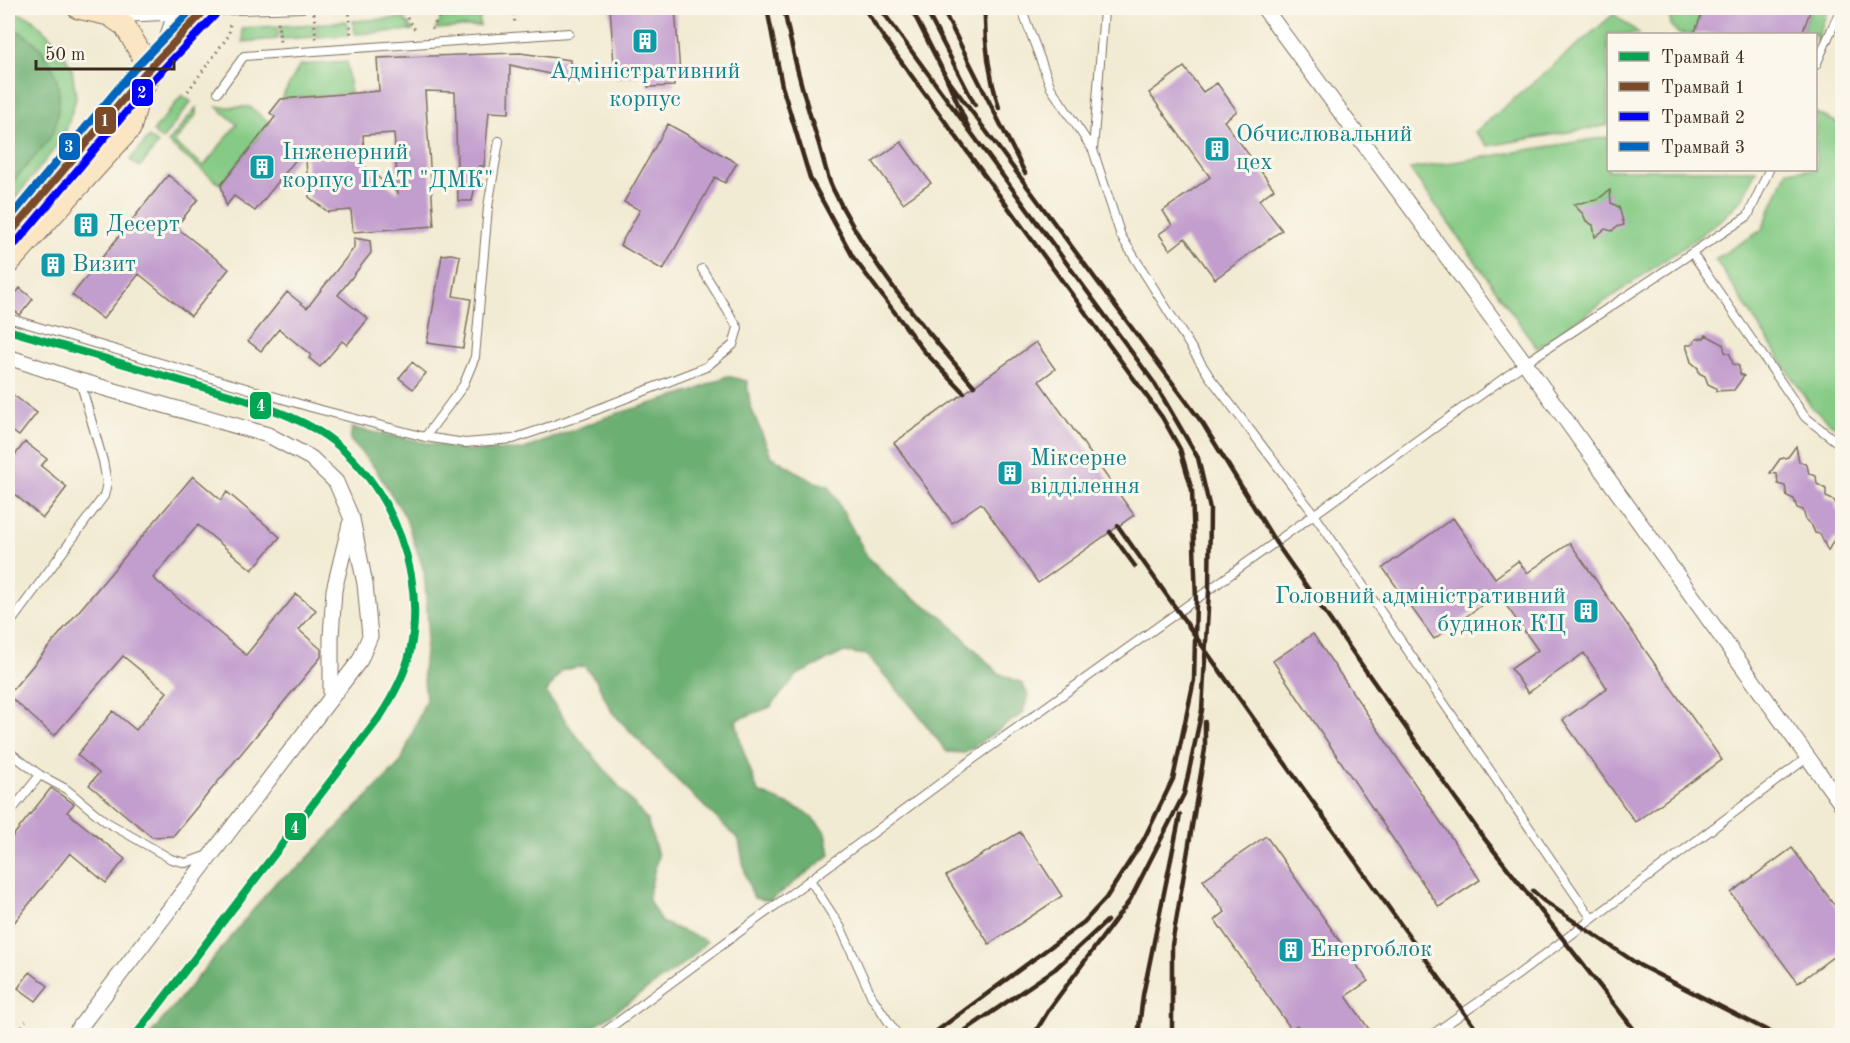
<svg xmlns="http://www.w3.org/2000/svg" width="1850" height="1043" viewBox="0 0 1850 1043" font-family="'Old Standard TT',serif">
<style>
.green{fill:#86cb85;stroke:#607a52;stroke-width:1.5}
.forest{fill:#6caf72;stroke:#546c48;stroke-width:1.5}
.building{fill:#c29ece;fill-rule:evenodd}
.lines{fill:none;stroke-linecap:round;stroke-linejoin:round}
.service-casing{stroke:#7b6e5d;stroke-width:10}
.minor-casing{stroke:#7b6e5d;stroke-width:17}
.secondary-casing{stroke:#7b6e5d;stroke-width:23}
.path{stroke:#7b6e5d;stroke-width:3;stroke-dasharray:1.5 4.5;stroke-linecap:butt}
.service{stroke:#fff;stroke-width:8}
.minor{stroke:#fff;stroke-width:15}
.secondary{stroke:#fbe6c4;stroke-width:21}
.rail{stroke:#3b2a1e;stroke-width:4.5}
.tram-1-casing{stroke:#fbf7ec;stroke-width:12}
.tram-2-casing{stroke:#fbf7ec;stroke-width:12}
.tram-3-casing{stroke:#fbf7ec;stroke-width:12}
.tram-4-casing{stroke:#fbf7ec;stroke-width:12}
.tram-1{stroke:#00a651;stroke-width:8}
.tram-2{stroke:#7a4b2a;stroke-width:8}
.tram-3{stroke:#00f;stroke-width:8}
.tram-4{stroke:#0065bd;stroke-width:8}
.labels{text-anchor:middle;dominant-baseline:central;stroke-width:6;stroke-linejoin:round;paint-order:stroke}
.culture-label{font-size:24px;fill:#0d838f;stroke:#fbf7ec;text-anchor:start}
.line-badge{stroke:#fbf7ec;stroke-width:2}
.badge-label{font-size:16px;text-anchor:middle;font-weight:bold;fill:#fff}
</style>
<rect width="100%" height="100%" fill="#fbf7ec"/>
<filter id="ink" filterUnits="userSpaceOnUse"><feTurbulence type="fractalNoise" baseFrequency=".0167" numOctaves="2"/><feDisplacementMap in="SourceGraphic" scale="12" xChannelSelector="R" yChannelSelector="G"/><feConvolveMatrix kernelMatrix="1 2 1 2 8 2 1 2 1" color-interpolation-filters="sRGB"/></filter>
<filter id="wash" filterUnits="userSpaceOnUse"><feTurbulence type="fractalNoise" baseFrequency=".008" numOctaves="4" result="noise"/><feDisplacementMap in="SourceGraphic" scale="24" xChannelSelector="R" yChannelSelector="G"/><feGaussianBlur stdDeviation="1.35" result="paint"/><feColorMatrix in="noise" values="0 0 0 0 0 0 0 0 0 0 0 0 0 0 0 0 0 1.4 0 .05"/><feComposite in="paint" operator="in"/></filter>
<g filter="url(#wash)">
<rect width="100%" height="100%" fill="#f2ebd3"/>
<path class="green" d="M1673,8h31l-10,26h-15c-10,-8 -11,-15 -6,-26z
M1800,8h28l-12,36v-10h-14l8,-22z
M8,10l23,8 28,27 13,24 4,29 -12,39 -56,70z
M479,12l1,14 -44,3 7,-14z
M1614,14l26,20h-32v91l-120,21 -13,-14z
M403,18l10,12 -58,4 -2,-13z
M347,21l1,14 -31,2 -1,-13z
M313,24l1,13 -33,2 -1,-13z
M277,26l1,13 -35,3 -1,-14z
M347,62l3,32 -69,5 19,-34z
M182,95l9,7 -29,38 -9,-8z
M217,107h33l20,16 -49,62 -53,-42 28,-35v7l-22,28 30,23 33,-42z
M1816,113l26,12v307l-30,-24 -97,-149 47,-29 25,-60h29z
M149,137l9,7 -18,23 -10,-7z
M1608,137v33h148l-14,29 -18,18 -27,21 -160,110 -127,-179z"/>
<path class="forest" d="M8,27c36,12 58,51 49,89 -1,5 -2,13 -4,17 -9,16 -33,39 -45,54z
M727,376l20,5 3,24 21,51 41,25 17,5 38,70 32,32 44,29 55,56 24,10 6,12 -5,18 -58,40 -18,-1 -34,-44 -46,-53 -23,-3 -47,23 -27,32 -34,13 5,24 17,48 48,20 20,20 4,23 -60,46 -16,-3 -8,-21 -7,-37 -67,-65 -60,-63 -16,-32 -12,-14 -22,4 -16,23 28,40 73,87 11,35 -10,43 13,24 46,19 -18,19 -107,75h-432l126,-153 21,-13 104,-107 25,-63 -3,-27 5,-49 -4,-52 -19,-55 -31,-49 -24,-27 2,-12 117,23 53,-1 90,-35 82,-24z"/>
<g id="blocks">
<path class="building" d="M610,8h65l5,65 -7,1 1,12 -26,1 -1,-12 -32,3z
M1704,8h96l10,3 -8,23h-108z
M520,53l50,7v12l-3,6 -57,-13 -1,48 -20,-1 -5,54h-5l-7,35h-14l-3,-109 -30,-1 9,135 -81,6 -2,-22 -23,2 -19,-15 -4,-49 -50,63 -21,-15 -8,10 -5,-21 54,-68 -5,-4 11,-14 98,-8 -2,-33zM394,133l4,60 -33,-26 -2,-32z
M1184,67l19,25 14,-9 20,28 -13,10 50,68 -15,11 23,30 -67,49 -30,-41 -15,12 -11,-16 13,-9 -9,-14 47,-34 -61,-84z
M668,124l69,39 -12,20 -10,-6 -52,93 -43,-25 20,-35 -16,-8z
M901,142l30,41 -28,20 -30,-41z
M168,175l30,24 -22,28 53,42 -38,47 -52,-42 -36,45 -31,-24z
M1610,190l1,13 8,4 5,18 -8,2 -4,4 -7,-2 -10,8 -2,-12 -7,-4 -3,-7 -10,-10 24,-4z
M354,238l16,3 1,12 -33,42 30,24 -21,26 -5,-4 -22,26 -11,-9 2,-3 -32,-26 -18,22 -13,-10 39,-49 20,16 47,-60z
M451,254l9,2 -7,40 18,3 -8,49 -36,-5 15,-88z
M20,288l13,11 -13,16 -12,-9v-3z
M1706,335l17,9 2,8 5,2 3,10 6,2 1,8 4,2 -10,14 -18,1v-3l-8,-4 -3,-8 -6,-3 -1,-5 -7,-6 -5,-17h6l4,-6 8,-1z
M1036,342l19,27 -16,12 95,134 -96,68 -57,-80 -29,20 -58,-80z
M412,362l14,11 -13,16 -14,-11z
M8,391l29,22 -18,23 -11,-8z
M25,442l22,17 -6,7 26,21 -24,31 -35,-29v-25z
M1796,446l3,15 8,4 2,9 7,2 1,8 9,5v8l9,4 2,9 5,2v7l-3,4 3,16h-8l-6,12 -8,-17 -5,-1 -3,-7 -6,-6 -3,-10 -6,-2 -3,-9 -7,-3 -2,-10 -7,-2 -1,-10 -7,-1 10,-14 8,-2z
M193,476l28,24 6,-8 53,45 -28,33 -54,-45 -45,53 93,77 50,-61 20,16 -17,20 22,19v8l-148,179 -21,1 -63,-52 10,-12 -22,-18 36,-44 23,19 31,-38 -44,-36 -69,80 -46,-41z
M1453,518l42,60 23,-17 9,12 43,-30 152,217 -87,62 -72,-102 44,-32 -23,-35 -56,40 -17,-24 27,-19 -40,-56 -64,45 -51,-71z
M1313,634l167,246 -41,27 -166,-246z
M51,788l23,16 -7,8 58,47 -19,24 -36,-30 -62,77v-88z
M1020,832l42,64 -73,48 -43,-68z
M1266,836l102,145 -22,15 27,39h-69l-7,-10 -6,4 -76,-109 10,-8 -22,-32z
M1792,848l50,67v35l-44,33 -67,-90z
M30,972l18,14 -12,15 -18,-13z"/>
</g>
</g>
<g filter="url(#ink)">
<use href="#blocks" fill-opacity="0" stroke="#7b6e5d" stroke-width="1.5"/>
<g class="lines">
<g class="service-casing">
<path id="service" d="M1023,8l2,10 26,70 42,62
M1104,11l-11,139 28,86 88,140 105,138 278,405
M176,12l126,-4
M1816,65l25,-57
M218,92l26,-36 325,-23
M1692,253l113,164 37,29
M8,318l302,89 115,30 40,6 48,-4 70,-24 123,-48 27,-22 5,-17 -36,-59
M425,437l38,-51 12,-29 13,-150 11,-66
M8,626l96,-130 3,-13 -4,-22 -23,-80
M8,751l32,24 26,14 39,32 66,38 15,4 22,-8
M8,815l32,-40
M810,880l31,48 31,69 26,39
M599,1036l366,-271 560,-402 223,-147 21,-46
M1430,1036l86,-60 292,-219"/>
</g>
<g class="minor-casing">
<path id="minor" d="M1264,8l261,355 317,442
M109,15l65,-3
M148,86l13,-29 16,-49
M8,357l72,24 188,54 43,23 25,24 16,37 13,65 5,52 -10,24 -287,376
M331,695v-58l3,-47 16,-66"/>
</g>
<g class="secondary-casing">
<path id="secondary" d="M8,264l122,-135 15,-56 -1,-14 -19,-33 -16,-11 -31,-7"/>
</g>
<path class="path" d="M349,8l2,28
M400,8l16,23
M513,8l2,16
M314,13l2,27
M278,22l2,20
M432,29l11,-21
M188,91l41,-56 1,-14
M15,1036l11,-15"/>
<use href="#service" class="service"/>
<use href="#minor" class="minor"/>
<use href="#secondary" class="secondary"/>
<path class="rail" d="M767,8l15,78 28,92 43,79 70,93 41,43
M784,8c8,45 20,89 34,133 5,16 8,33 15,48 36,74 88,136 141,197
M864,8l22,33 276,376 18,32 12,41 4,110 -2,80 -21,99 -29,60 -38,59 -22,24 -154,114
M880,8l275,376 43,74 12,51 -1,82 -7,119 -18,84 -54,106 -80,108 -17,28
M911,8l35,69
M925,8l50,97
M942,8l83,165
M985,8c-1,34 4,67 14,100
M969,129l-23,-52 257,347 73,119 204,290 159,203
M1118,526l164,233 199,277
M1110,532l25,34
M1533,891l11,10 95,64 139,71
M957,1036l98,-67 52,-48
M1138,1036l5,-41 37,-180
M1172,1036v-91l33,-196v-27"/>
<g class="tram-1-casing">
<path id="tram-1" d="M8,330l235,69c31,11 65,22 91,43 60,49 92,134 76,210 -5,23 -18,46 -31,66l-244,318"/>
</g>
<g class="tram-2-casing">
<path id="tram-2" d="M8,236l137,-163 62,-65"/>
</g>
<g class="tram-3-casing">
<path id="tram-3" d="M16,243l137,-163 62,-65"/>
</g>
<g class="tram-4-casing">
<path id="tram-4" d="M8,220l129,-154 56,-58"/>
</g>
<use href="#tram-1" class="tram-1"/>
<use href="#tram-2" class="tram-2"/>
<use href="#tram-3" class="tram-3"/>
<use href="#tram-4" class="tram-4"/>
</g>
</g>
<defs>
<g id="building-square" transform="scale(1.35)"><rect x="-9" y="-9" width="18" height="18" rx="4" fill="#0f9aa8" stroke="#fbf7ec"/><path d="M-4-6H4V6H1V3H-1V6H-4ZM-2.5-4.3h1.7v1.8h-1.7ZM.8-4.3h1.7v1.8H.8ZM-2.5-1h1.7V.8h-1.7ZM.8-1h1.7V.8H.8Z" fill="#fff"/></g>
</defs>
<g fill-rule="evenodd">
<use href="#building-square" x="645" y="41"/>
<use href="#building-square" x="1217" y="149"/>
<use href="#building-square" x="262" y="167"/>
<use href="#building-square" x="86" y="225"/>
<use href="#building-square" x="53" y="265"/>
<use href="#building-square" x="1010" y="473"/>
<use href="#building-square" x="1586" y="611"/>
<use href="#building-square" x="1291" y="950"/>
</g>
<g class="labels">
<g class="culture-label">
<text x="645" y="72" text-anchor="middle">Адміністративний<tspan x="645" dy="28">корпус</tspan></text>
<text x="1236" y="135">Обчислювальний<tspan x="1236" dy="28">цех</tspan></text>
<text x="282" y="153">Інженерний<tspan x="282" dy="28">корпус ПАТ "ДМК"</tspan></text>
<text x="106" y="225">Десерт</text>
<text x="72" y="265">Визит</text>
<text x="1030" y="459">Міксерне<tspan x="1030" dy="28">відділення</tspan></text>
<text x="1566" y="597" text-anchor="end">Головний адміністративний<tspan x="1566" dy="28">будинок КЦ</tspan></text>
<text x="1310" y="950">Енергоблок</text>
</g>
</g>
<g class="line-badge">
<rect x="131" y="78" width="23" height="29" rx="6" fill="#00f"/>
<rect x="94" y="106" width="23" height="29" rx="6" fill="#7a4b2a"/>
<rect x="58" y="132" width="23" height="29" rx="6" fill="#0065bd"/>
<rect x="249" y="391" width="23" height="29" rx="6" fill="#00a651"/>
<rect x="284" y="812" width="23" height="29" rx="6" fill="#00a651"/>
</g>
<g class="badge-label">
<text x="142" y="98">2</text>
<text x="105" y="126">1</text>
<text x="69" y="152">3</text>
<text x="261" y="411">4</text>
<text x="295" y="833">4</text>
</g>
<rect width="1850" height="1043" fill="none" stroke="#fbf7ec" stroke-width="30"/>
<rect x="1607" y="33" width="210" height="138" fill="#fbf7ec" stroke="#aea59a" stroke-width="1.5"/>
<rect x="1619" y="52" width="30" height="9" fill="#00a651" stroke="#aea59a" stroke-width="1.5"/>
<text x="1661" y="63" font-size="18" fill="#3b2a1e">Трамвай 4</text>
<rect x="1619" y="82" width="30" height="9" fill="#7a4b2a" stroke="#aea59a" stroke-width="1.5"/>
<text x="1661" y="93" font-size="18" fill="#3b2a1e">Трамвай 1</text>
<rect x="1619" y="112" width="30" height="9" fill="#0000ff" stroke="#aea59a" stroke-width="1.5"/>
<text x="1661" y="123" font-size="18" fill="#3b2a1e">Трамвай 2</text>
<rect x="1619" y="142" width="30" height="9" fill="#0065bd" stroke="#aea59a" stroke-width="1.5"/>
<text x="1661" y="153" font-size="18" fill="#3b2a1e">Трамвай 3</text>
<path d="M36 60v9h138v-9" fill="none" stroke="#3b2a1e" stroke-width="3"/>
<text x="45" y="60" font-size="18" fill="#3b2a1e" stroke="#fbf7ec" stroke-width="4.5" paint-order="stroke">50 m</text>
</svg>
